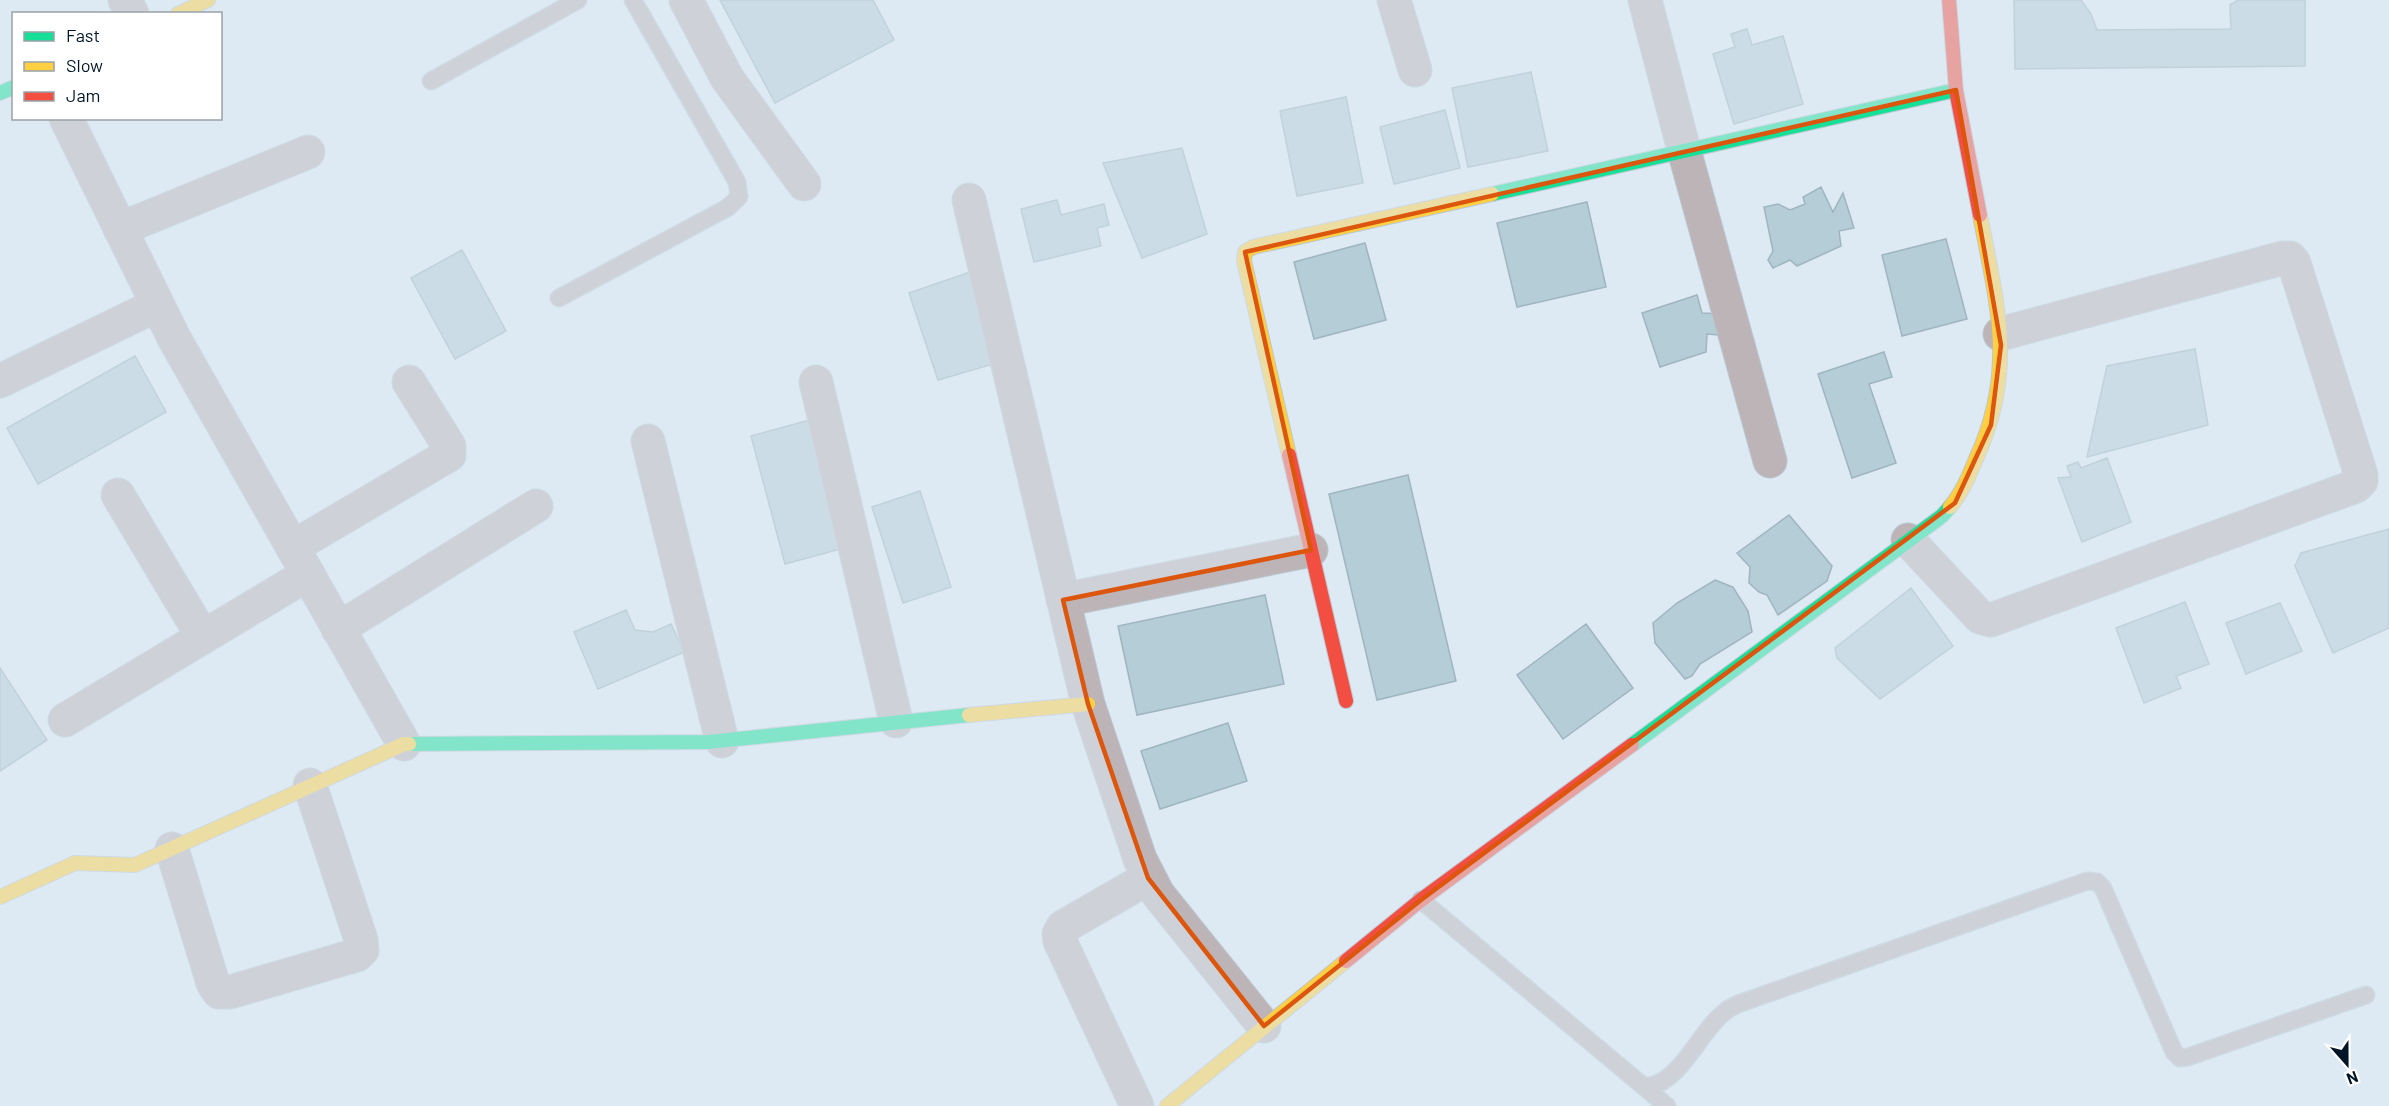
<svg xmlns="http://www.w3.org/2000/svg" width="2389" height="1106" viewBox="0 0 2389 1106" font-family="Barlow,sans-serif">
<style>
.building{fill:#b5cdd7;stroke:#9fb5bf;stroke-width:1.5}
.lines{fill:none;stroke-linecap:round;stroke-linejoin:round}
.lane-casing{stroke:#bbc7d1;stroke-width:19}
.street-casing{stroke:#bbc7d1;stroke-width:35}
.fast-casing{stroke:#bbc7d1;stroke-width:16}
.slow-casing{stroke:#bbc7d1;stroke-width:16}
.jam-casing{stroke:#bbc7d1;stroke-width:16}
.lane{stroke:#bdb4b8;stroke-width:16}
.street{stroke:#bdb4b8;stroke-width:33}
.fast{stroke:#16e098;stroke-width:14}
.slow{stroke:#ffcf43;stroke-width:14}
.jam{stroke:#f24e42;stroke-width:14}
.marked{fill:none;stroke:#dc560d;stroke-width:4.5;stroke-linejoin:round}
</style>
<rect width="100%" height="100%" fill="#dde9f3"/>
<path class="building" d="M720,0h153l21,40 -119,63z
M2014,0h67l10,14 6,16 134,-1 -1,-24 8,-5h67v66l-290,3z
M1747,29l5,16 31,-9 20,68 -69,20 -21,-70 22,-7 -4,-13z
M1531,72l17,79 -80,16 -16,-79z
M1346,97l17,86 -66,13 -17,-85z
M1445,110l15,58 -66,16 -14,-57z
M1182,148l25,86 -65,24 -39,-95z
M1821,187l12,25 10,-19 11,35 -15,3 2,15 -44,20 -7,-6 -17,8 -5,-8 5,-9 -9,-44 14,-3 12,6 15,-6 -2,-7z
M1057,200l4,15 43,-11 5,21 -12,3 4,18 -67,16 -13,-53z
M1587,202l19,85 -89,20 -20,-84z
M1946,239l21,80 -65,17 -20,-81z
M1365,243l21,77 -72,19 -20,-77z
M462,250l44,81 -51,28 -44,-81z
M979,269l21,93 -62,18 -29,-87z
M1697,295l5,18 18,1 -2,21 -11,-1 -1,18 -46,15 -18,-54z
M2195,349l13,76 -121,32 20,-91z
M1884,352l8,25 -23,7 27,79 -44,15 -34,-104z
M135,356l31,56 -128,72 -31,-56z
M810,420l34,128 -59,16 -34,-128z
M2107,458l24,64 -49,20 -24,-64 13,-1 -4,-11 11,-4 3,6z
M1408,475l48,206 -79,19 -48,-206z
M920,491l31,96 -48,16 -31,-96z
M1789,515l43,51 -5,15 -49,34 -11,-20 -8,-3 -10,-9 1,-16 -13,-14z
M2389,529v99l-56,25 -38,-87 6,-13z
M1715,580l18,7 15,24 4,21 -52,32 -8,12 -7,3 -30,-36 -2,-20 24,-20z
M1911,588l42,58 -73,53 -43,-41 -2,-10z
M1265,595l19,89 -147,31 -19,-89z
M2185,602l24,62 -33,12 5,12 -37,15 -28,-75z
M2280,603l22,48 -56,23 -20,-51z
M626,610l9,20 18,2 18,-8 13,28 -86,37 -24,-57z
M1586,624l47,64 -70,51 -46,-64z
M0,668l47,72 -47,31z
M1228,723l19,58 -87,28 -19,-58z"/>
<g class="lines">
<g class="lane-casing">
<path id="lane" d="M431,81l147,-81
M559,298l168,-90 12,-11 -2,-15 -104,-182
M1421,900l246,206
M1645,1086c34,1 56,-58 81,-75 3,-3 8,-5 12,-7l349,-123 10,1 6,6 71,164 6,6 8,-1 178,-62"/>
</g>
<g class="street-casing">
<path id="street" d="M125,0l7,14
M686,0l41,78 77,106
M1394,0l21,70
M1645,0l39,150 86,311
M66,118l108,220 230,406
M969,200l119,504 52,155 18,35 106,132
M120,229l188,-77
M0,381l157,-76
M816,382l80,339
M648,441l74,300
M118,495l85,142
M1908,540l72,77 11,3 365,-134 5,-5v-6l-67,-212 -4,-5h-7l-283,76
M293,547l156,-92v-9l-40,-64
M1063,600l248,-50
M338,629l198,-123
M65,720l243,-146
M172,849l41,134 6,9h11l127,-37 5,-5 -1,-10 -51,-155
M1137,1106l-77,-165 -1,-7 4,-7 85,-49"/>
</g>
<g class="fast-casing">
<path id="fast" d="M0,93l14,-6
M1492,194l464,-104
M409,744l299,-2 261,-27
M1632,745l310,-229 8,-9"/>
</g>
<g class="slow-casing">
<path id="slow" d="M178,14l30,-14
M1289,455l-45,-194 1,-9 8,-5 239,-53
M1950,507c12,-14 19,-31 26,-48 41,-88 21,-155 4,-244
M969,715l119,-11
M0,897l75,-34 60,2 269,-121h5
M1167,1106l179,-145"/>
</g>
<g class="jam-casing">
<path id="jam" d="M1949,0l7,90 24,125
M1289,455l57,246
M1346,961l75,-61 211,-155"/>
</g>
<use href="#lane" class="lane"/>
<use href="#street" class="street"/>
<use href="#fast" class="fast"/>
<use href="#slow" class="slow"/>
<use href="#jam" class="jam"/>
</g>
<path d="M0 0H2389V1106H0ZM1956,90l45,255 -10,80 -36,78 -534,397 -157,126 -116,-148 -60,-174 -25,-104 248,-50 -66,-298z" fill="#dde9f3" fill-opacity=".55" fill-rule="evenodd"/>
<path class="marked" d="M1956,90l45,255 -10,80 -36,78 -534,397 -157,126 -116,-148 -60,-174 -25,-104 248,-50 -66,-298z"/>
<rect x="12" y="12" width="210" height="108" fill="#ffffff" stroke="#99a2a8" stroke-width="1.5"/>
<rect x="24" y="32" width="30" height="9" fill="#16e098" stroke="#99a2a8" stroke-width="1.5"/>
<text x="66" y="42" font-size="18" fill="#001626">Fast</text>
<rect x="24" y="62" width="30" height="9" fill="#ffcf43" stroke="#99a2a8" stroke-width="1.5"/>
<text x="66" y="72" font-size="18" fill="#001626">Slow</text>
<rect x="24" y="92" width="30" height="9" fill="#f24e42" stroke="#99a2a8" stroke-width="1.5"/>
<text x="66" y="102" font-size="18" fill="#001626">Jam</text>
<g transform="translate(2347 1064) rotate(159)" stroke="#ffffff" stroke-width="4.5" paint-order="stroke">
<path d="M0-4.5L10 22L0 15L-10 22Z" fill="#001626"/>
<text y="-9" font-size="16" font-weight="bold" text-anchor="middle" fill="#001626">N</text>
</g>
</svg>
